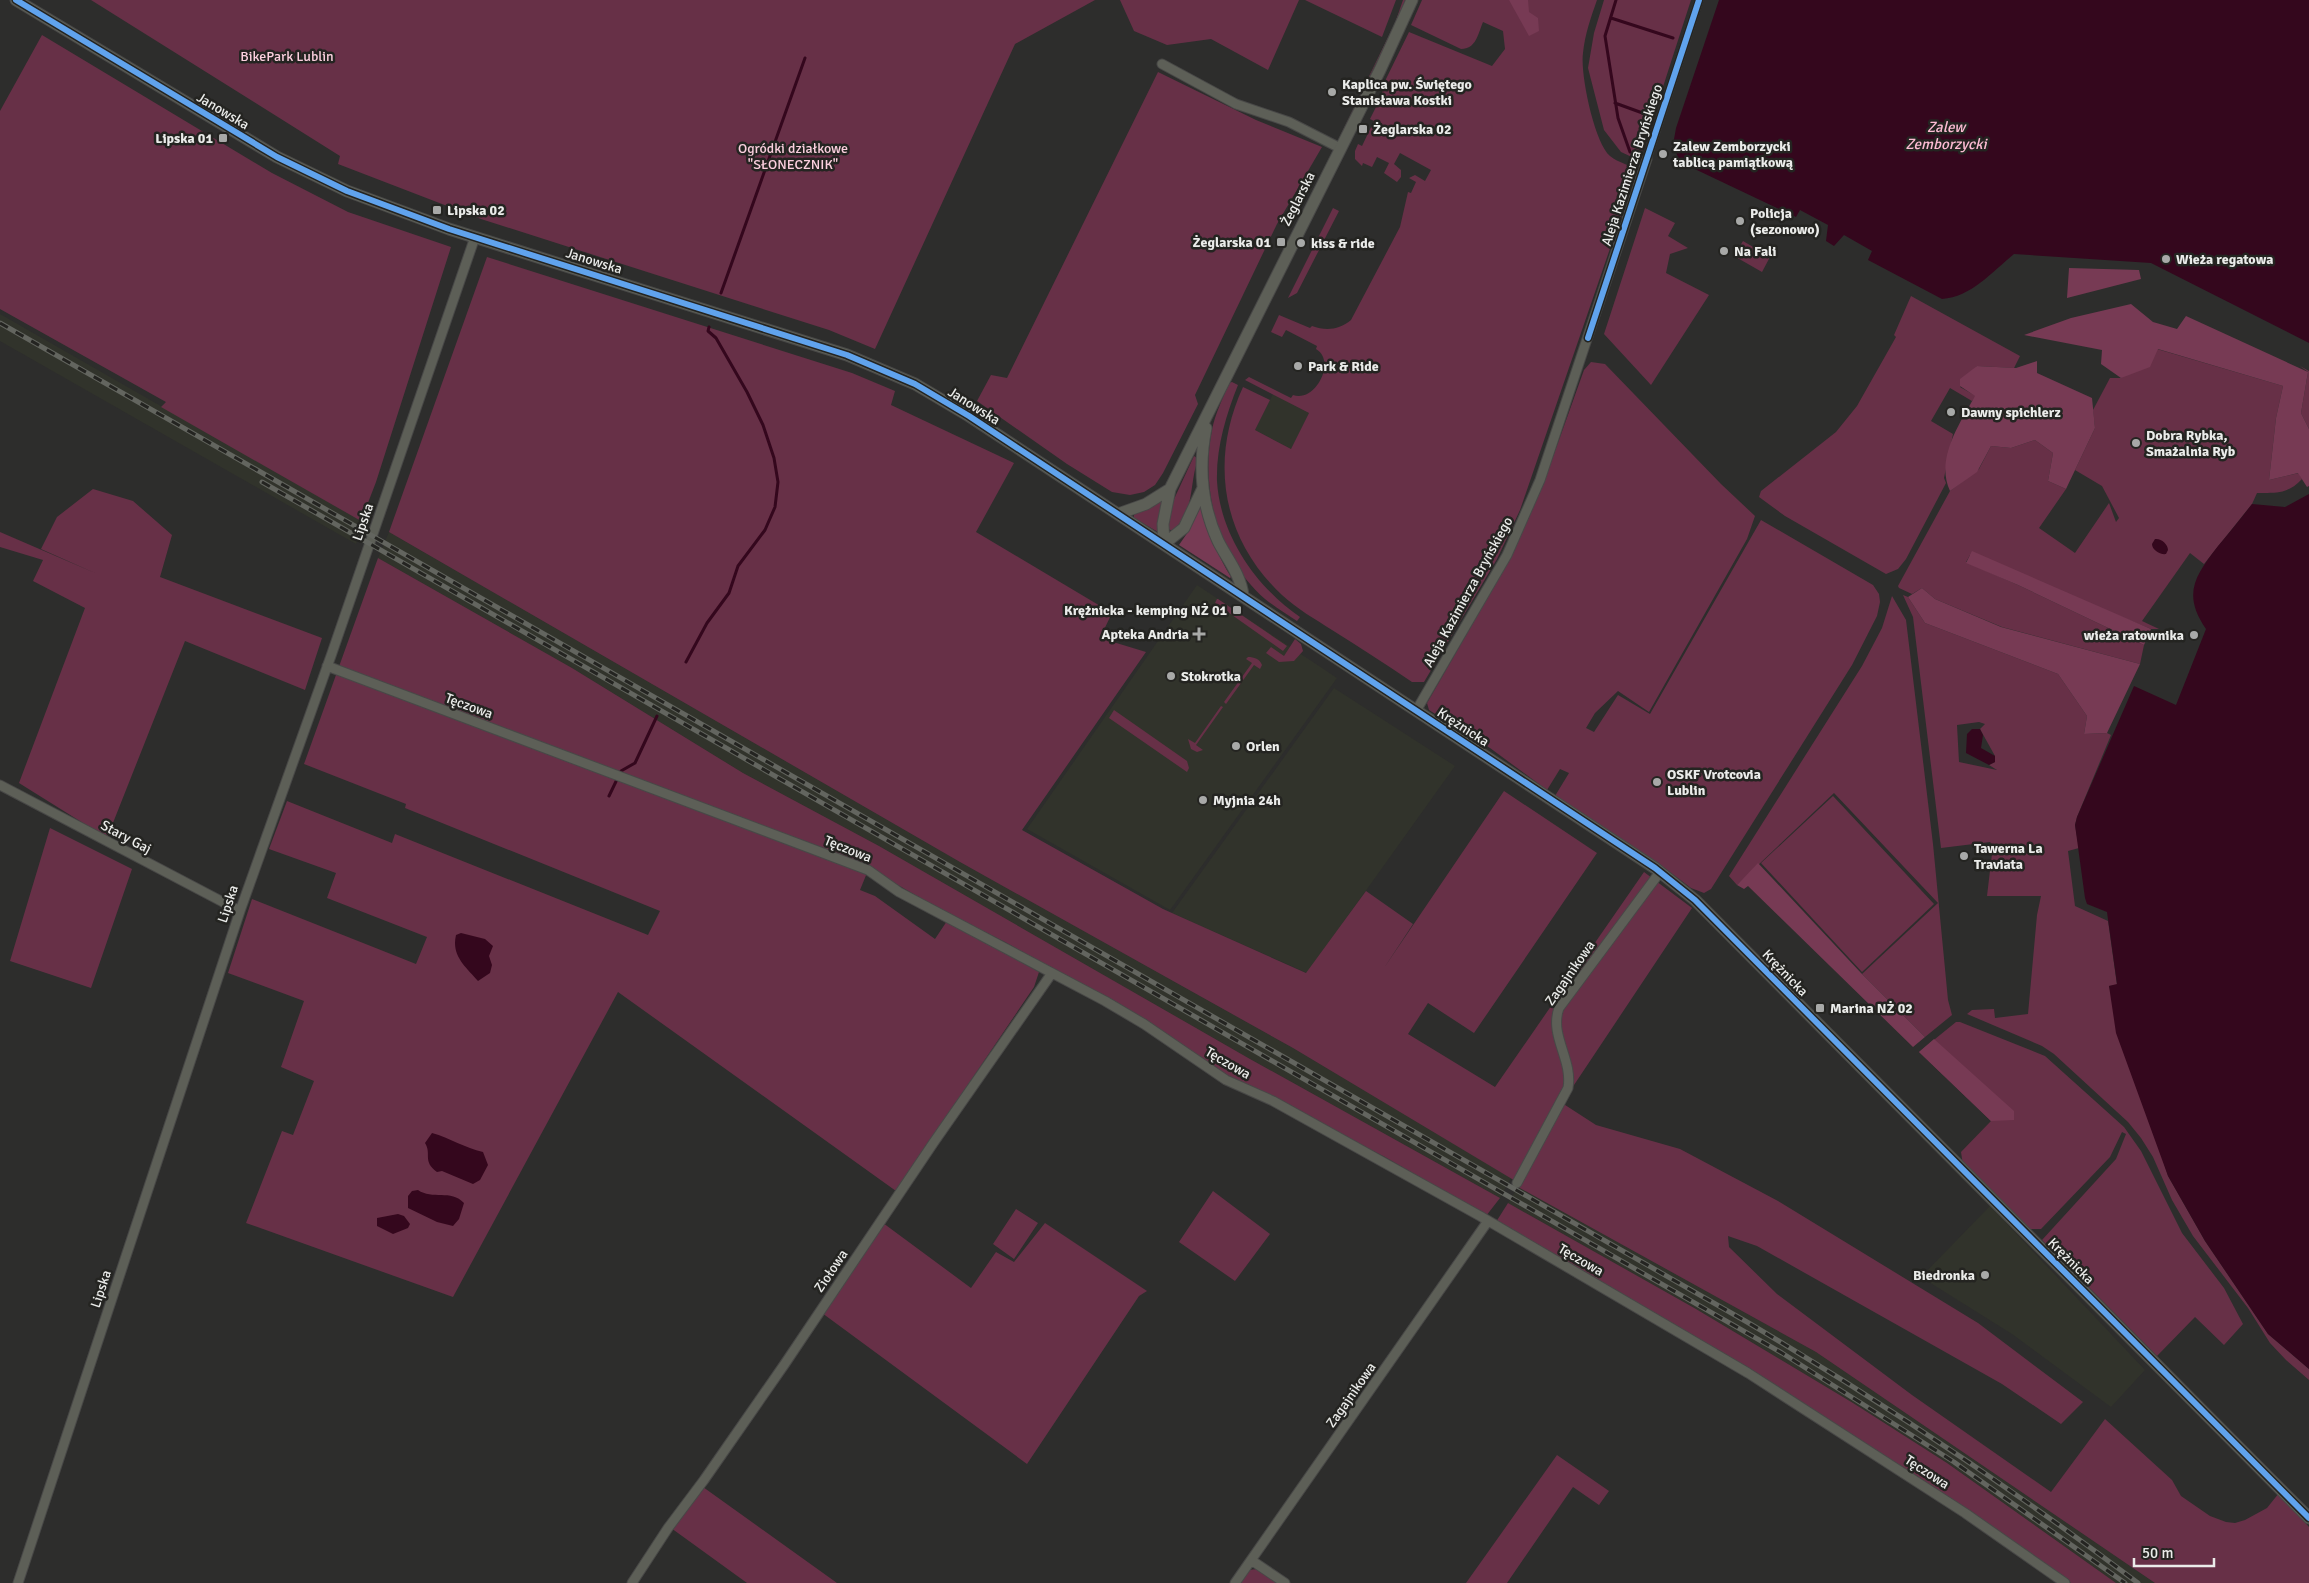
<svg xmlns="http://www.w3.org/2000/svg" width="2309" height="1583" viewBox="0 0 2309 1583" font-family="Signika,sans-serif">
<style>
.built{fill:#31332b}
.green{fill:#673047;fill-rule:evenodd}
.forest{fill:#773a54}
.water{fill:#34071d}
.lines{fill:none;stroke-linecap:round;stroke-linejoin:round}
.stream{stroke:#34071d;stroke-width:3}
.pedestrian-casing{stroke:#484847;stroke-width:9}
.minor-casing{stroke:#484847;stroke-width:11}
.tertiary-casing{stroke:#484847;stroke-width:13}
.pedestrian{stroke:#5d5f57;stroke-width:7}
.minor{stroke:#5d5f57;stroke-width:9}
.tertiary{stroke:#5d5f57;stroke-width:11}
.rail-casing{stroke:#63655f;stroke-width:5}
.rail{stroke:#242421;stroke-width:3;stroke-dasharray:9;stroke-linecap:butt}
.cycleway-casing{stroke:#242421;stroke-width:9}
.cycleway{stroke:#60a3ed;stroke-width:6}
.poi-dot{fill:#a8a9a8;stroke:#242421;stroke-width:2}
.labels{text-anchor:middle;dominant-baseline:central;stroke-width:5;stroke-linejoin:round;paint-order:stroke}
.park-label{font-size:14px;fill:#fcd0df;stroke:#242421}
.poi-label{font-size:14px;font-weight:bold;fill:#ebecea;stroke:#242421;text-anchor:start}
.street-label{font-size:14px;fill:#ebecea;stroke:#242421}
.water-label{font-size:15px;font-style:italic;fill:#fdbcd4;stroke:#242421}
</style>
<rect width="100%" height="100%" fill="#2d2d2c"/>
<path class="built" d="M0,314l365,209 -9,21 -356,-203z
M1273,394l36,19 -18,36 -36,-19z
M389,532l571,330 333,186 218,130 -11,20 -250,-139 -371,-213 -136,-73 -171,-105 -194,-110z
M1197,585l140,93 -167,232 -143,-81z
M1334,688l121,78 -148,207 -135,-60z
M1518,1187l298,165 339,231h-39l-169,-120 -94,-60 -157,-94 -188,-106z
M1990,1206l155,164 -34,37 -99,-73 -91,-57z"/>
<path class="green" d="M91,0h1004l-80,44 -140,305 -46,-19 -348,-111 -143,-55 2,-8z
M1120,0h179l-31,70 -57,-31 -44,6 -33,-14z
M1305,0h91l-14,37z
M1403,0h2l-5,15 -63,127 58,-119z
M1422,0h175c-6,17 -12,34 -14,53 -3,20 11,89 27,103 9,8 19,6 26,17l-116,337 -23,49 -73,123h-12c-26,-18 -53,-35 -80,-52 -17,-11 -35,-21 -50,-35 -60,-56 -73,-134 -39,-208l27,13 -15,30 36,19 18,-36 -64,-33 4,-3 42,21 2,-3c22,8 44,-34 23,-46l1,-3 -31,-16 -4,7 -11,-5 8,-17 31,13 2,-2c14,5 27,4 39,-6l49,-93 8,-35 3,1 5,-11 -7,-4 6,-3 10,6 6,-11 -31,-17 -6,11 7,6v7l-4,5 -13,-9 5,-10 -12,-6 -5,10 -9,-4 -1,3 -7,-7v-8l3,-7 4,2 12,-25 -4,-2 10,-20 6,-20 23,-47 83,34 13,-17 -2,-18 -20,-9c-5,12 -7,27 -22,27l-50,-24z
M1604,0h87l-50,155 -7,3 -13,-6 -17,-22 -16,-62 6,-35z
M42,35l230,138 76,39 103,35 -75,235 -15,39 -200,-114 5,-5 -166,-93v-198z
M1158,72l98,48 66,27 -45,77 -82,171 3,9 -35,69 -8,12 -11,7 -14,3 -18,-3 -45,-28 -90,-63 14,-26 16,3z
M1333,208l6,3 -42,82 -9,5z
M1645,208l30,15 -7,13 20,12 -18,6 -4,19 43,22 -58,90 -47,-51z
M1743,241l27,16 -8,15 -28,-16z
M487,257l365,116 43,18 -4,14 123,58 -38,69 136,81 -12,25 46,14 -124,178 141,79 143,64 60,-82 47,33 -29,44 120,-177 93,62 -123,180 -46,-30 -20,31 87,53 149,-215 48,36 -130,195 34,22 84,24 98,52 200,122 105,79 -22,22 -59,-40 -245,-138 -29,-10 1,11 48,47 135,101 139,97 54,-73 67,61 9,16 29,20 16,6 9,1 10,-3 22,-12 12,-15 30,34v56h-154l-339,-231 -298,-165 -1,-5 -224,-134 -333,-186 -571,-330z
M1911,296l109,60 -6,12 -37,-2 -17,21 16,9 -4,5 -22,-13 -19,33 22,13 -9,44 2,5 -40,76 -8,10 -12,5 -101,-58 -26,-19 2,-6 75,-59 21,-26 39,-69 -2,-2z
M2157,349l126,37 -7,32 -7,62 30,-7 3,6c-14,15 -25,14 -45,14l-5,11 -48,60 -14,-11 -48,68 17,8h-8l-181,-74 -4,7 52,23 126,60 -4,19 -138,-37 -67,-28 -13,-11 -10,6 -13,-6 -1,-2 52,-95 29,-22 12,-23 20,2 24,-8 18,13 -5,28 18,8 -27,39 36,25 34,-50 7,19 3,-4 -17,-32 -27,-16 20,-42 -2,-18 17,-32h11z
M1591,362l14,2 116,120 34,32 -8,23 -98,173 -31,-21 -23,22 -9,15 8,4 24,-37 32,19 111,-194 112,65 6,9 1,8 -3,14 -25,49 -141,224 -7,4 -13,-5 -33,-25 -103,-67 14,-23 -9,-4 -13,21 -57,-42 -38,-24 2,-2 -12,-8 -2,3 -11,-7 -2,-7 84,-146 33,-75 40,-112z
M2300,366l9,5v58l-8,-16 7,-41z
M1232,382l6,3c-12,30 -22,63 -21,96 3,54 39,106 83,136l-3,4c-11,-7 -22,-14 -32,-22 -47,-41 -65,-110 -53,-169 3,-16 11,-32 17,-47z
M1194,456l4,3c-9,25 -3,53 -25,72l-5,-2 1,-19z
M93,489l40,12 39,34 -12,42 162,61 -17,52 -120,-49 -78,197 -88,-55 66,-175 -52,-27 10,-21 -43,-13v-15l95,41 -54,-24 16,-32z
M1164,499l-6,33 -24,-14v-6z
M378,558l194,110 171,105 136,73 371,213 250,139 -14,18 -101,-59 -159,-81 -81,-55 -140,-79 -66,-33 -70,-41 -9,22 15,6 60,43 12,-18 92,51 -5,15 -138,204 -278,-199 -165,305 -207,-74 36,-92 11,4 21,-54 -33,-14 23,-66 -76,-28 24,-74 164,65 11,-27 -100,-39 9,-25 -67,-24 18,-48 105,42 3,-9 253,101 12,-24 -255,-103 1,-4 -102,-40z
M1903,595l5,2 17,26 133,51 29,42 -3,18 23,-1 4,2 -34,82 -2,8 4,23 -11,3 7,55 33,15 9,64 -8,1 59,190 37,65 63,93 41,35v11l-23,-20 -16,-17 -22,-35 -55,-72 -21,-36 -19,-43 -12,-19 -13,-16 -74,-68 -12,-8 -75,-32 5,-4 22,-1 1,9 33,-4 9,-99 4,-19h-54l6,-51 -3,-3 -49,6 -28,-231zM1979,722l6,2 -5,5 15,27v6l-6,3 8,5 -38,-8 -2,-37z
M1892,596l14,24 27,224 15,156 4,15 -27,22 -63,-63 76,-71 -104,-110 -97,92 -8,-9 133,-210 20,-38z
M1217,599h1l69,47 -4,5 -68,-48z
M1295,639l6,5 2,7 -9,10 -15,1 -13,-9 5,-6 13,9z
M1248,657c6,0 12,2 14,8l-2,4 -6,-4 -28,39 -2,-2 28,-39 -6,-4z
M1221,706l2,1 -27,38 7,5 -6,2 -6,-3 -3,-10 7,4z
M1114,710l73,51 2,7 -2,4 -78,-54z
M1833,796l101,108 -72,68 -101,-109z
M50,828l82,41 -41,119 -81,-27z
M1956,1022h4l85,34 79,71 17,24 41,82 42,55 19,36 -19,21 -29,-28 -38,39 -115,-116 74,-81 10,-25 -4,-2 -12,25 -69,72h-11l-67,-64 -2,-13 30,-31 -72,-69z
M1213,1191l57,43 -35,47 -56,-39z
M1508,1203l188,106 157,94 94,60 169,120h-45l-106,-73 -210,-138 -46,-24 -213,-126z
M1016,1209l22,14 -24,36 -21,-15z
M883,1223l88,65 25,-36 18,10 31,-39 102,68 -8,5 -112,168 -205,-151z
M1557,1455l52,36 -10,14 -26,-18 -66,96h-41z
M703,1487l134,96h-90l-76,-55z
M1257,1569l23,14h-42l10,-13z"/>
<path class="forest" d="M1509,0h19l1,12 9,6 1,13 -10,5z
M2069,268l70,2 2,9 -74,19z
M2131,304l22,18 24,7 9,-13 122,56 -7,41 8,16v57l-2,1 -9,-14 -29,7 7,-62 7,-32 -125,-37 -8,18 -29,11 -20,-14 1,-14 -78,-15 47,-17z
M2037,361v12l55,25 3,30 -29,61 -18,-8 5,-28 -18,-13 -24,8 -20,-2 -14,26 -27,19c-15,-32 10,-68 25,-95l-15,-10v-7l17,-13 39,2z
M1200,501c8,27 16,52 31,76l-1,1 -51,-33 11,-16z
M1972,551l179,78 -7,16 -126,-60 -52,-22z
M1922,588l13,11 66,28 139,37 -33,69 -23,1 3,-18 -29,-42 -133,-51 -17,-26z
M1758,863l103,110 64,64 -12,10 -165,-161 -4,3 -7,-4z
M1934,1039l80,72v9l-23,1 -72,-69z"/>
<path class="water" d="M1719,0h590v343l-158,-80 -137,-9c-22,18 -43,43 -72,45l-74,-39 4,-9 -28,-16 -10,11 -8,-5 2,-16 -28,-15 -4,7 -116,-55 -7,-17 3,-17z
M2309,494v875l-41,-35 -63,-93 -37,-65 -52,-143 -7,-47 8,-2 -10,-72 -20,-8 -2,-6 -10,-73 2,-8 57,-131 42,19 30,-76c-24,-35 -11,-53 12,-83 12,-14 23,-28 34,-42l33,3z
M2155,539c6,-1 13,5 13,11l-2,4c-6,1 -14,-4 -14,-10z
M1972,729h8l3,6 -2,13 14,8v6l-6,3 -23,-12 1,-19z
M461,933l24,6 8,7 -4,10 3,9 -2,8 -12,8c-12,-14 -27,-25 -22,-46z
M432,1133c18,5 33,15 51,19l5,13 -8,15 -7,4 -31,-13 -5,1c-15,-11 -5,-18 -12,-29z
M418,1190c14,10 33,-1 46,13l-5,16 -6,7 -16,-4 -29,-14v-12l4,-5z
M398,1214l6,2 6,8 -2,4 -15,6 -16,-8v-8z"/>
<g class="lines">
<path class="stream" d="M1616,0l-11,36 13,82 12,34
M1611,18l62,20
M1615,103l33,12
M721,293l84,-235
M686,662l21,-39 22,-30 9,-27 27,-36 10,-23 3,-25 -4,-24 -11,-33 -16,-33 -31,-54 -8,-7 1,-4
M609,796l12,-25 14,-8 22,-47"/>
<g class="pedestrian-casing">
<path id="pedestrian" d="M1647,159l52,-159"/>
</g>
<g class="minor-casing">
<path id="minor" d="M1162,64l74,40 53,18 51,26
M327,666l541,204 31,22 206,109 39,23 82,56 47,21 207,115 268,157 217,140 100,70
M1416,711l91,-156 33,-75 107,-321
M0,785l240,126
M1517,1183l51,-95c5,-29 -19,-52 -9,-80l101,-136
M1251,1560l34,23
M18,1583l222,-672 92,-258 143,-416
M632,1583l36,-55 36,-48 80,-115 150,-223 118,-169
M1235,1583l253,-362"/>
</g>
<g class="tertiary-casing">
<path id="tertiary" d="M16,0l261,157 70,34 102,38 398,126 68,29 54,32 686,452 40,32 614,618
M1206,428c-8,40 -5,76 12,113 9,18 23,34 25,55
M1118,514l28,-10 24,-15
M1164,544l-1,-20 7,-35 210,-419 32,-70
M1164,544l20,-16 18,-38"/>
</g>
<use href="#pedestrian" class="pedestrian"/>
<use href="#minor" class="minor"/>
<use href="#tertiary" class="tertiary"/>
<g class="rail-casing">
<path id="rail" d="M0,323l1747,999c135,80 265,166 391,261
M262,482l1520,871 172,109 171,121"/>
</g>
<use href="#rail" class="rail"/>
<g class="cycleway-casing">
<path id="cycleway" d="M16,0l261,157 70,34 102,38 398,126 68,29 54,32 686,452 40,32 614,618
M1588,338l111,-338"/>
</g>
<use href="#cycleway" class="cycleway"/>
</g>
<g class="poi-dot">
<circle cx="1332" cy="92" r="5"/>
<rect x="1358" y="124" width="10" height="10" rx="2.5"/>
<rect x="218" y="133" width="10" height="10" rx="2.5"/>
<circle cx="1663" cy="154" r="5"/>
<rect x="432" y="205" width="10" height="10" rx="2.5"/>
<circle cx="1740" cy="221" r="5"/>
<rect x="1276" y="237" width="10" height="10" rx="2.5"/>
<circle cx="1301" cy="243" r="5"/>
<circle cx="1724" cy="251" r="5"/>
<circle cx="2166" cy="259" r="5"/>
<circle cx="1298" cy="366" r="5"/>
<circle cx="1951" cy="412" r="5"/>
<circle cx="2136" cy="443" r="5"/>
<rect x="1232" y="605" width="10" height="10" rx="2.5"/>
<path d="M1196.5 626.5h5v5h5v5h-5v5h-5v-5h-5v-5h5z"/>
<circle cx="2194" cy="635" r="5"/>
<circle cx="1171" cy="676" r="5"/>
<circle cx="1236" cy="746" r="5"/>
<circle cx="1657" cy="782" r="5"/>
<circle cx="1203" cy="800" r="5"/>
<circle cx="1964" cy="856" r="5"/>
<rect x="1815" y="1003" width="10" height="10" rx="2.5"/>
<circle cx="1985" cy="1275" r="5"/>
</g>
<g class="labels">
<g class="park-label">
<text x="287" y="56">BikePark Lublin</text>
<text x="793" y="148">Ogródki działkowe<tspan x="793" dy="16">"SŁONECZNIK"</tspan></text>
</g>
<g class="poi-label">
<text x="1342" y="84">Kaplica pw. Świętego<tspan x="1342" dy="16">Stanisława Kostki</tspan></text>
<text x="1373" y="129">Żeglarska 02</text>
<text x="213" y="138" text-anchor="end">Lipska 01</text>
<text x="1673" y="146">Zalew Zemborzycki<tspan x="1673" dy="16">tablicą pamiątkową</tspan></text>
<text x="447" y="210">Lipska 02</text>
<text x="1750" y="213">Policja<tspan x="1750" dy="16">(sezonowo)</tspan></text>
<text x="1271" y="242" text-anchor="end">Żeglarska 01</text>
<text x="1311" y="243">kiss &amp; ride</text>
<text x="1734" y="251">Na Fali</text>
<text x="2176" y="259">Wieża regatowa</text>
<text x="1308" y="366">Park &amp; Ride</text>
<text x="1961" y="412">Dawny spichlerz</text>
<text x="2146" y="435">Dobra Rybka,<tspan x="2146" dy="16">Smażalnia Ryb</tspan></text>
<text x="1227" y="610" text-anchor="end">Krężnicka - kemping NŻ 01</text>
<text x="1189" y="634" text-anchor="end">Apteka Andria</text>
<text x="2184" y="635" text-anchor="end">wieża ratownika</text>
<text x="1181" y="676">Stokrotka</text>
<text x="1246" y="746">Orlen</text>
<text x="1667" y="774">OSKF Vrotcovia<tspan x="1667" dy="16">Lublin</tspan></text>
<text x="1213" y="800">Myjnia 24h</text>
<text x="1974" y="848">Tawerna La<tspan x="1974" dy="16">Traviata</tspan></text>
<text x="1830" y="1008">Marina NŻ 02</text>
<text x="1975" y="1275" text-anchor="end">Biedronka</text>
</g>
<g class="street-label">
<text transform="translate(223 111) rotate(31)">Janowska</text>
<text transform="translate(1632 165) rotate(-72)">Aleja Kazimierza Bryńskiego</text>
<text transform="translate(1298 199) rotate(-63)">Żeglarska</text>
<text transform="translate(594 261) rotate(17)">Janowska</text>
<text transform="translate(974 406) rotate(32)">Janowska</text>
<text transform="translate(363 522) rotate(-71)">Lipska</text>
<text transform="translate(1468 592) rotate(-61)">Aleja Kazimierza Bryńskiego</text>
<text transform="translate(469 706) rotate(20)">Tęczowa</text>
<text transform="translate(1463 727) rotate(33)">Krężnicka</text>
<text transform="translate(126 837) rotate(28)">Stary Gaj</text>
<text transform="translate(848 849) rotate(22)">Tęczowa</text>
<text transform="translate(228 904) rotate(-72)">Lipska</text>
<text transform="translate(1570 973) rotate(-55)">Zagajnikowa</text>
<text transform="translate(1785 973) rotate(46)">Krężnicka</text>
<text transform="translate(1228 1063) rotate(30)">Tęczowa</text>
<text transform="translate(1581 1260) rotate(30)">Tęczowa</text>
<text transform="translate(2071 1261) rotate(45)">Krężnicka</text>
<text transform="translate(831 1271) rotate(-56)">Ziołowa</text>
<text transform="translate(101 1289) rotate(-72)">Lipska</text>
<text transform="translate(1351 1395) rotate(-55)">Zagajnikowa</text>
<text transform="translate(1927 1472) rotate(33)">Tęczowa</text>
</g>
<g class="water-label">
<text x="1946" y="127">Zalew<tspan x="1946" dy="17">Zemborzycki</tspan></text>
</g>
</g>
<path d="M2134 1558v8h80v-8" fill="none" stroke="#ebecea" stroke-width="2.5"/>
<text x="2142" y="1558" font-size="15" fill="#ebecea" stroke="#242421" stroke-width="4" paint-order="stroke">50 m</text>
</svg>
